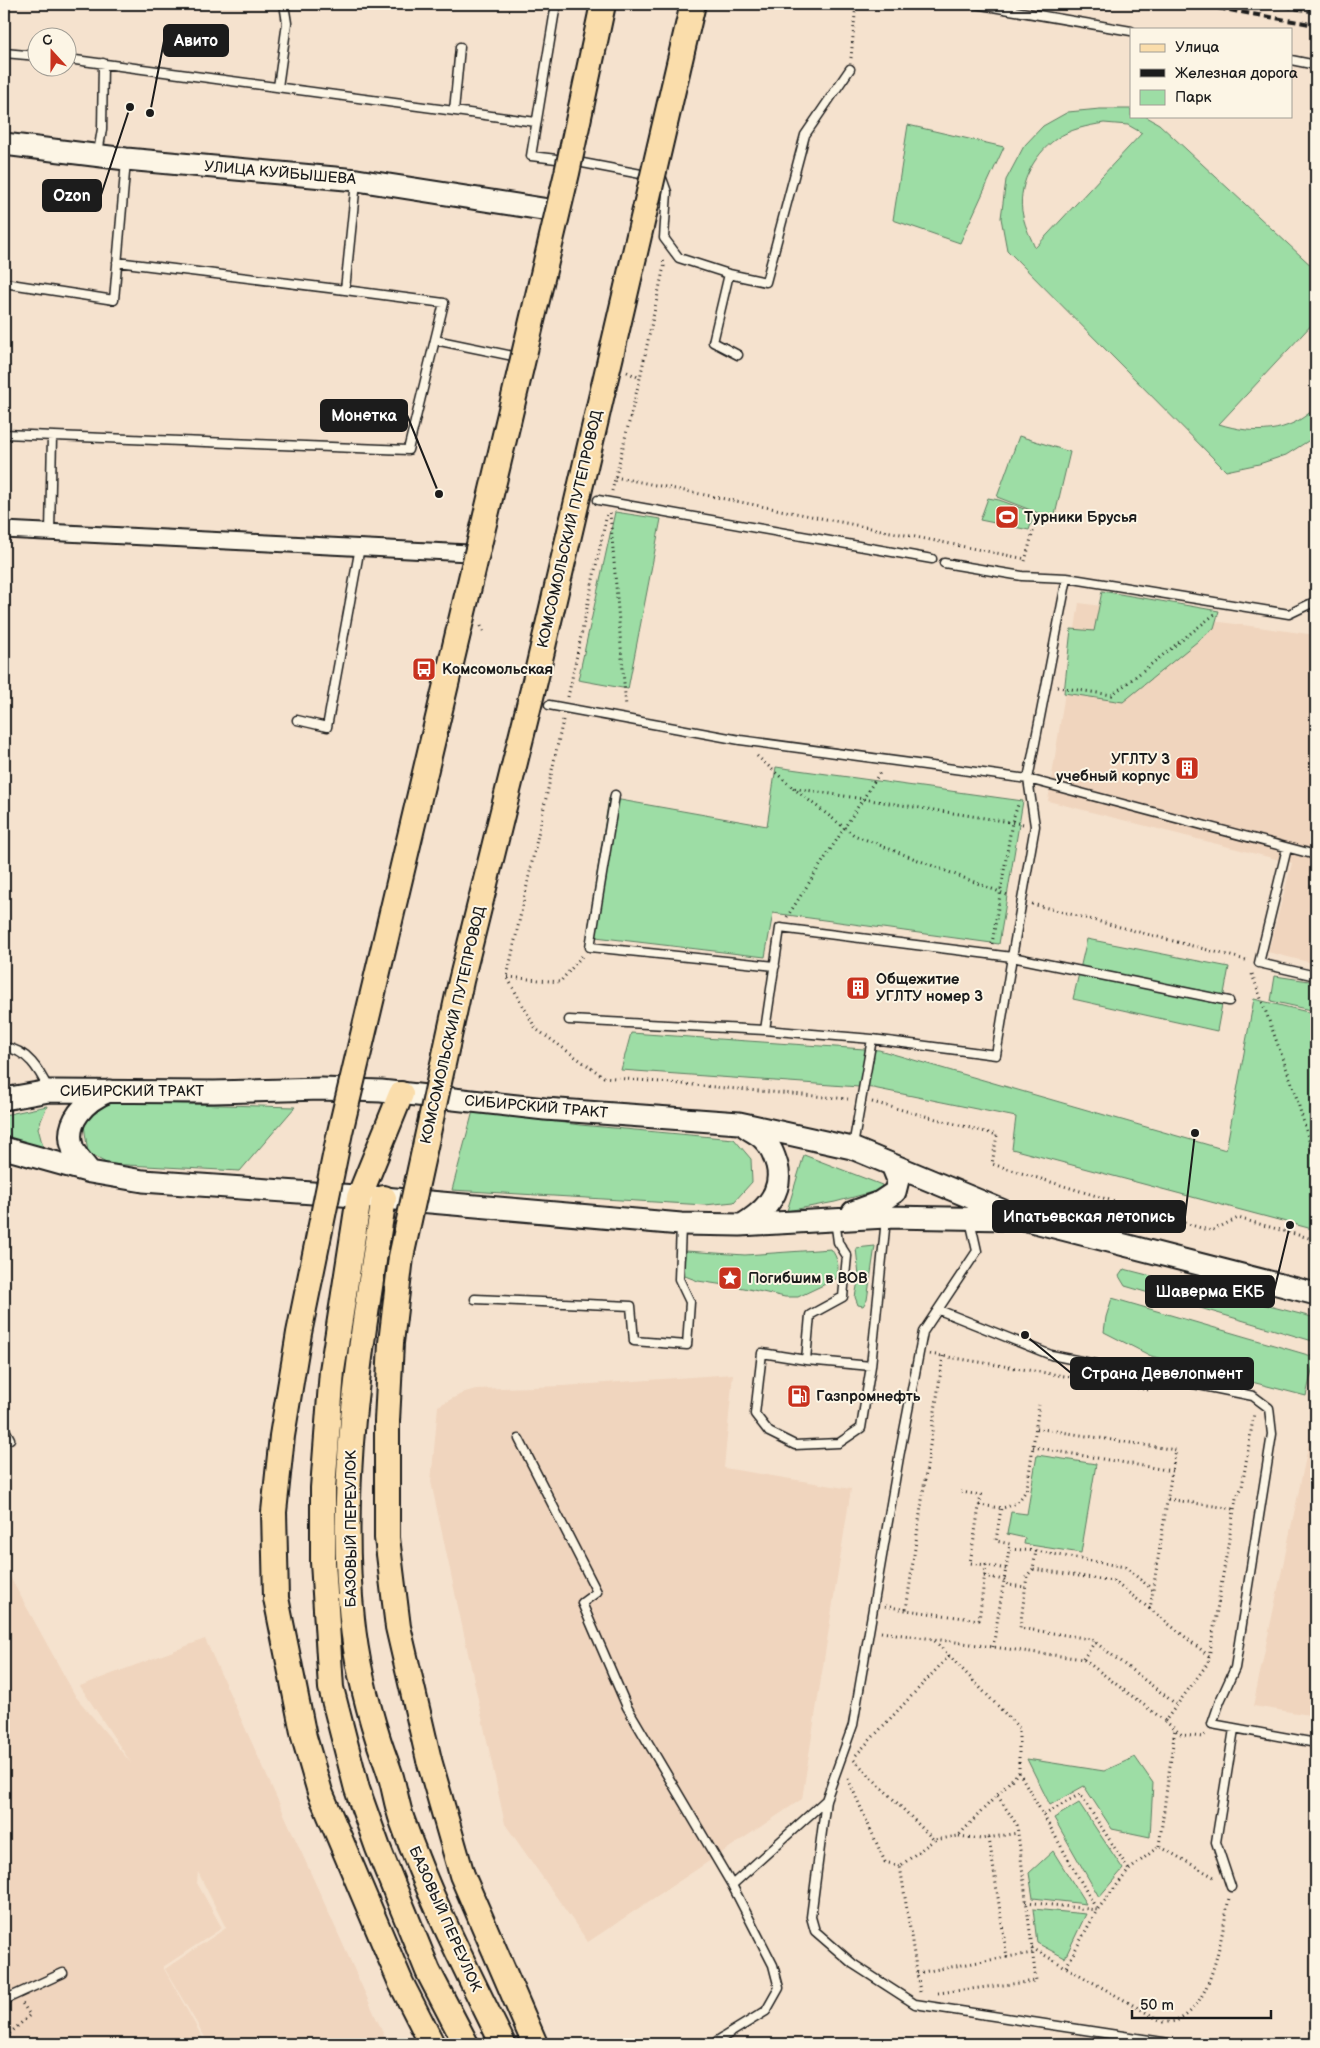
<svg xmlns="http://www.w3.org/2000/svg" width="1320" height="2048" viewBox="0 0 1320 2048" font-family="'Balsamiq Sans',sans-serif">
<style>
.built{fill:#f0d5be}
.green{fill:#9ddda5;stroke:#5c7c60;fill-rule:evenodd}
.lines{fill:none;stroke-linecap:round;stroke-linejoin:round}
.lane-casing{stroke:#1c1c1c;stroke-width:11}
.street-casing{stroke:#1c1c1c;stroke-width:19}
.secondary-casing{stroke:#1c1c1c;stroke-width:25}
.primary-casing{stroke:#1c1c1c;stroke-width:28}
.path{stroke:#1c1c1c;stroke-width:3;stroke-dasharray:1 4;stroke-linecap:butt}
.lane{stroke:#fcf5e5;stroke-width:8}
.street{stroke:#fcf5e5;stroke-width:15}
.secondary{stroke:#fcf5e5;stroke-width:21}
.primary{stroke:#faddab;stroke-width:24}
.rail{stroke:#1c1c1c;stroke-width:4;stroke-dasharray:8 4;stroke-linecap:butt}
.primary-bridge-casing{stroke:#1c1c1c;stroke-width:28;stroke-linecap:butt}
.primary-bridge{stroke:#faddab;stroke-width:24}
.labels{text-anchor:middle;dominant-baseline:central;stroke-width:4;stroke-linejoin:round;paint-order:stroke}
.street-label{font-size:15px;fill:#1c1c1c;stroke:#fcf5e5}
.poi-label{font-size:15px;font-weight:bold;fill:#1c1c1c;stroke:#fcf5e5;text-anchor:start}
.leader{fill:none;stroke:#1c1c1c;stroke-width:2}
.callout-dot{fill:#1c1c1c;stroke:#fcf5e5;stroke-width:2}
.callout{fill:#1c1c1c;stroke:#1c1c1c;stroke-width:2}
.callout-label{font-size:16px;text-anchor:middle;font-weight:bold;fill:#fff}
</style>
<rect width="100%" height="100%" fill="#f5e2ce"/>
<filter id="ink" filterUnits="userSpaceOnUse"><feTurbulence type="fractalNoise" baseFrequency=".02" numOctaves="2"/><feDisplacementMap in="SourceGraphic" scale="10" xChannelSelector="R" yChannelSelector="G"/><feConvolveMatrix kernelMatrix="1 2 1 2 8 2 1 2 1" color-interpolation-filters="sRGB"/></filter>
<g filter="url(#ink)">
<path class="built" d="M1079,603l237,32v329l-48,-12 24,-89 -244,-62z
M733,1374l-9,94 127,21 -49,310 -214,143 -83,-118 -74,-342 7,-76 27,-14 11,-3 87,-3z
M1316,1410v306l-63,-10z
M4,1566l72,131 55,66 -51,-77 125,-47 183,405h-179l-44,-75 61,-41 -28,-56 -1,11 25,45 -59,39 43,77h-202z"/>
<path class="green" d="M1100,109h31v7h14l14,8 157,146v50l-97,104c35,11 70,10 97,-17v29l-30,19 -27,9 -33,7 -219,-221 -6,-32 5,-38 18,-34 19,-20 25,-14zM1104,123l24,2 14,8 -107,115c-4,-10 -10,-21 -12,-32 -7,-28 10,-61 33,-77 14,-10 31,-13 48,-16z
M908,125l96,22 -44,96 -67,-23z
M1019,436l51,16 -16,67 -57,-22z
M988,498l11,2 36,13 -6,17 -49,-10z
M615,512l46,7 -33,170 -50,-9z
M1102,591l117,20 -5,17 -91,74 -59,-9 7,-64 23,2z
M776,767l247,34 -24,143 -226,-31 -8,44 -178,-21 22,-138 158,28z
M1087,939l142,28 -12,64 -144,-32z
M1275,976l41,6v29l-45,-10z
M1254,999l62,15v216l-304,-81 4,-32 -143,-29 -252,-18 10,-37 248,17 347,100z
M116,1102l179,5 -55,64 -132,-7 -20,-11 -4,-28 12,-17z
M47,1106l-9,22 6,23 -40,-14v-22z
M473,1111l107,14 154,14 17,20 1,23 -18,20 -29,3 -253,-15z
M804,1155l78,30 -2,5 -45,12 -48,9z
M875,1246l-8,54 -4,6 -5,-1 -3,-8 4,-21 -3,-28z
M831,1249c7,9 9,19 5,30l-38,18h-13l-41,-9 -46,-7 -13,-5 -1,-13 2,-12 59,4z
M1124,1269l192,49v24l-191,-56 -6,-10z
M1112,1298l203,59 -9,39 -155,-40 -47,-24 2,-15z
M1037,1455l59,9 -15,89 -57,-9 1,-6 -18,-4 4,-22 16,2z
M1135,1757l18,26 -3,54 -38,-8 -28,-43 -34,19 -23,-46 77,12z
M1079,1803l44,66 -24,28 -45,-79z
M1053,1851l33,53 -53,-6 -4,-25z
M1033,1909l53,5 -21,44 -28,-15z"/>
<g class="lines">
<g class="lane-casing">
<path id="lane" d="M556,4l-25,152 34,4v1
M975,4l156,27
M4,53l34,3
M68,59l468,63
M1291,60l25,5
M278,87l9,-64 -3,-19
M454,111l6,-64
M98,153l4,-24 1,-66
M572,161l90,17 5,14 -3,46 15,20 50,16 -16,68 25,13
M117,262l228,28
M729,274l37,8 39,-147 45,-66
M4,283l110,17 12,-139
M435,340l83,17
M4,434l404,16 36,-147 -99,-13 11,-108
M598,500l334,59
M50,532l2,-95
M944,563l78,13 45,2 222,36 27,-13
M1067,578l-39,201 7,47 -23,131 217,44
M549,705l191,35 288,39 288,76
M297,720l30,7 33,-180
M615,795l-25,152 185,19
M1287,848l-28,115 57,13
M569,1020l196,10 107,9
M765,1030l15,-102 232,29 -16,98 -124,-16 -19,107
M4,1047c24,3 35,23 45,43
M835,1220l3,22 9,14 -4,41 -33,18 -4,45 65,6 15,-147
M475,1299l156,7 3,35 53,4 3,-43 -11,-23 2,-53
M939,1310l112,45 202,41 16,12 3,26 -37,234 -15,33 -8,23 104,19
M806,1360l-44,-7 -7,61 14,18 26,13 44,-2 22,-15 10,-62
M4,1428l6,11
M519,1439l78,153 -15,11 45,104 105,178
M826,1800l-15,117 4,14 38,33 62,40 254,39
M1231,1887l-15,-45 18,-113
M4,2000l59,-27
M719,2044l-2,-3 49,-30 13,-23 -6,-23 -41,-80 94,-85 27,-75 46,-268 24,-125 54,-81 -7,-31"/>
</g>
<g class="street-casing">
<path id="street" d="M4,530l465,23"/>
</g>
<g class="secondary-casing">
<path id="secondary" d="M4,144l122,15 231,21 198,31
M4,1099l45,-8 165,1 107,-3 60,2 164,18 194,14 113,25 171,71 293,75
M4,1148l86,24 53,9 241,17 297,26 59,1 146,-8 125,2
M90,1172c-5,-7 -13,-15 -17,-23 -10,-27 13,-49 36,-58
M853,1212l27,-10 15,-10 3,-12 -6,-15
M742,1225c22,-13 42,-32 35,-60 -3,-10 -6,-19 -15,-27 -4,-4 -11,-7 -16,-11"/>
</g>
<g class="primary-casing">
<path id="primary" d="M401,1094l-42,103 -27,174 -9,117v74l8,126 26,101 21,59 50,123 38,73
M384,1198c-22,139 -47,280 -32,421 4,40 14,82 26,120 4,13 9,25 13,38 4,14 6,29 11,43 27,77 65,151 101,224
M276,1598l28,139 16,55 81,191 31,61
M429,1760l33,115 73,169"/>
</g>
<path class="path" d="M851,58l5,-54
M627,372l13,6
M615,477l411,82
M612,491l28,-113 24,-112 -1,-8
M610,513l16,194
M1025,561l13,-48
M481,626l4,9
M1057,687l55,8 103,-81
M568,697l39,-183
M563,720l-56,257 29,52 68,48 244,22
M757,756l36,32 230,36
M793,788l61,47 156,61
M1032,904l214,56
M787,917l94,-146
M992,944l20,-122 6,-17
M1252,974l42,115 22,76
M508,977l52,5 22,-26
M872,1102l125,33 -5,29 219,67 27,-13 78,22
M930,1354l220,36
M943,1356l-37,254 73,10 7,-55 20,4
M1036,1428l140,22 -4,21
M1033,1447l139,24 -22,138 59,47
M961,1492l20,3 -11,68 16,2
M1168,1499l66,10
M979,1505l22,3
M1010,1549l26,2 -3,18 80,12 37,28
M1036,1551l89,16 28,23
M1033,1569l-6,7 -7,52 71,11 85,65
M984,1576l20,4 4,5 18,2
M885,1606l21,4
M881,1632l202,27 82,62 43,-58 28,-165 6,-11 12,-74
M993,1647l17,-103 -14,-3 5,-33c14,-2 20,-8 26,-20l12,-83
M1083,1659l12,-17
M1165,1721l17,14 21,2 2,-3
M856,1755l93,-99
M854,1760l80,80 24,-4 61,-64v-44l-86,-89
M1019,1772l78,138 32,-40 30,-24 55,31
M848,1779l37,83 15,4
M1044,1815l36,-21 49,76
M959,1836l22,3 37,-6
M989,1838l18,119 26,-4
M1159,1846l16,-117
M1026,1902l71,8 -31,57
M1032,1948l131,74c5,0 11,0 15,-2 35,-15 44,-88 51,-122
M917,1973l90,-16
M920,1992l-20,-126 34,-26
M938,1993l98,-12 -19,-156 -20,-30
M17,2044l-9,-9 22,-20 -8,-12"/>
<use href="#lane" class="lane"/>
<use href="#street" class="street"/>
<use href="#secondary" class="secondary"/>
<use href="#primary" class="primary"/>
<path class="rail" d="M1194,4l122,21
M1272,4l44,8"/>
<g class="primary-bridge-casing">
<path id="primary-bridge" d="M276,1598l-2,-86 8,-76 17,-103 41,-201 227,-959 36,-169
M429,1760l-31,-133 -11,-89v-117l4,-78 10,-86 60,-276 74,-300 158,-677"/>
</g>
<use href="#primary-bridge" class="primary-bridge"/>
</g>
</g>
<defs>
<g id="stadium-square" transform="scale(1.25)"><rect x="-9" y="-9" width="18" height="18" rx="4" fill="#c8321e" stroke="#fcf5e5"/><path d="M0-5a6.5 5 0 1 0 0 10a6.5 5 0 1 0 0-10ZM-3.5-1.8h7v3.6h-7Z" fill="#fff"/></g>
<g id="bus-square" transform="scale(1.25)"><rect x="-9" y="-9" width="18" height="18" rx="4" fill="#c8321e" stroke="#fcf5e5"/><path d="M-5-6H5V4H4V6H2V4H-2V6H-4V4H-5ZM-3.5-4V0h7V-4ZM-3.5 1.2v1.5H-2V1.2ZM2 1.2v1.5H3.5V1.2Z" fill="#fff"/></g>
<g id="building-square" transform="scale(1.25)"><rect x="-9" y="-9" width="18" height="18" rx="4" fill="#c8321e" stroke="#fcf5e5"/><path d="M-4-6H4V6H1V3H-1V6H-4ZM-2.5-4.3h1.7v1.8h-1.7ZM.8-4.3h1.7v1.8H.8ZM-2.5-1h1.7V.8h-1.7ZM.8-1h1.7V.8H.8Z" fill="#fff"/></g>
<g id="sight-square" transform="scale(1.25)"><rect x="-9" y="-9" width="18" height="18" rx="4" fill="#c8321e" stroke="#fcf5e5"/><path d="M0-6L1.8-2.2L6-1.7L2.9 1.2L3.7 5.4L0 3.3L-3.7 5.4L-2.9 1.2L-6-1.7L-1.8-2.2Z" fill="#fff"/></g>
<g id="fuel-square" transform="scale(1.25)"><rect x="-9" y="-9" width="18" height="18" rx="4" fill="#c8321e" stroke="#fcf5e5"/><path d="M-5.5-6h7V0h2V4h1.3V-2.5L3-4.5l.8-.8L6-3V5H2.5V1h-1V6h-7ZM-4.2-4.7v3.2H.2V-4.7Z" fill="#fff"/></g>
</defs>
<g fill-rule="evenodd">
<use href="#stadium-square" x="1007" y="517"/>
<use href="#bus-square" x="424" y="669"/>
<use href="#building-square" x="1187" y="768"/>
<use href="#building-square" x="858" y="988"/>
<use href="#sight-square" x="730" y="1278"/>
<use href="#fuel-square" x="799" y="1396"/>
</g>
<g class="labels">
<g class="street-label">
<text transform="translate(280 173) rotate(5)">УЛИЦА КУЙБЫШЕВА</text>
<text transform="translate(570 529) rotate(-77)">КОМСОМОЛЬСКИЙ ПУТЕПРОВОД</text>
<text transform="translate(453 1025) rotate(-77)">КОМСОМОЛЬСКИЙ ПУТЕПРОВОД</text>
<text x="132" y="1091">СИБИРСКИЙ ТРАКТ</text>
<text transform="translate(536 1107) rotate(5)">СИБИРСКИЙ ТРАКТ</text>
<text transform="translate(351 1529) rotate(-90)">БАЗОВЫЙ ПЕРЕУЛОК</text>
<text transform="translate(445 1919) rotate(66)">БАЗОВЫЙ ПЕРЕУЛОК</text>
</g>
<g class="poi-label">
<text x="1024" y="517">Турники Брусья</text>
<text x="442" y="669">Комсомольская</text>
<text x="1170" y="759" text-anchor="end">УГЛТУ 3<tspan x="1170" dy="17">учебный корпус</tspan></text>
<text x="876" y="979">Общежитие<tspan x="876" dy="17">УГЛТУ номер 3</tspan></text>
<text x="748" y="1278">Погибшим в ВОВ</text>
<text x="816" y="1396">Газпромнефть</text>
</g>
</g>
<path class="leader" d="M150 113L164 41M130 107L101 195M439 494L407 415M1195 1133L1185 1217M1290 1225L1274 1291M1025 1335L1071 1373"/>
<g class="callout-dot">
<circle cx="150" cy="113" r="5"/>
<circle cx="130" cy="107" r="5"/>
<circle cx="439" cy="494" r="5"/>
<circle cx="1195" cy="1133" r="5"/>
<circle cx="1290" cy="1225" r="5"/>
<circle cx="1025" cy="1335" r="5"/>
</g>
<g class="callout">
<rect x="164" y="25" width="64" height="31" rx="5"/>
<rect x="43" y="180" width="58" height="31" rx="5"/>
<rect x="321" y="400" width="86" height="31" rx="5"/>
<rect x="993" y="1201" width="192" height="31" rx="5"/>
<rect x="1146" y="1276" width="128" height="31" rx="5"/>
<rect x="1071" y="1358" width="182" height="31" rx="5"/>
</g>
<g class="callout-label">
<text x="196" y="46">Авито</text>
<text x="72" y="201">Ozon</text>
<text x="364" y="421">Монетка</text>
<text x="1089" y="1222">Ипатьевская летопись</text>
<text x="1210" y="1297">Шаверма ЕКБ</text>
<text x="1162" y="1379">Страна Девелопмент</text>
</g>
<rect width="1320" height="2048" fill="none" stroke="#fcf5e5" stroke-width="20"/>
<rect x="10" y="10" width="1300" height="2028" fill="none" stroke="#1c1c1c" stroke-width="2" filter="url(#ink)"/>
<rect x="1130" y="28" width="162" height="90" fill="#fcf5e5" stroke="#a29e95"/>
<rect x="1140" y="44" width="25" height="8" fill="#faddab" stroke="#a29e95"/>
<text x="1175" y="52" font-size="15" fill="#1c1c1c">Улица</text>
<rect x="1140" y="69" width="25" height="8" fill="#1c1c1c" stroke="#a29e95"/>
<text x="1175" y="78" font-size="15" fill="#1c1c1c">Железная дорога</text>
<rect x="1140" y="90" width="25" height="15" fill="#9ddda5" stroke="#a29e95"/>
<text x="1175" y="102" font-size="15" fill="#1c1c1c">Парк</text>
<g transform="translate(52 52) rotate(339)"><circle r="24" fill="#fcf5e5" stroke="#a29e95"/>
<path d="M0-4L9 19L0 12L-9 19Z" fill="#c8321e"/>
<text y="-8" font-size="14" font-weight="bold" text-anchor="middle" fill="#1c1c1c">С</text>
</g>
<path d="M1132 2010v8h139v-8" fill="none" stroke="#1c1c1c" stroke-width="2.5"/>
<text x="1140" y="2010" font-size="15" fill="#1c1c1c" stroke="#fcf5e5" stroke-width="4" paint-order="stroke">50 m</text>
</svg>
